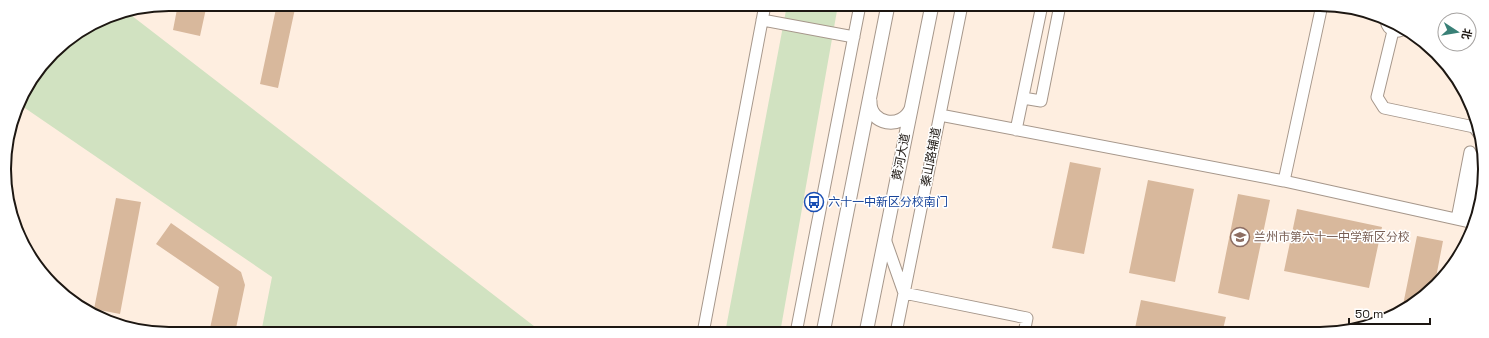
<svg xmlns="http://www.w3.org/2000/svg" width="1489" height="338" viewBox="0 0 1489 338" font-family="'Space Grotesk','Noto Sans SC',sans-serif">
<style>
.green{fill:#d1e2c1}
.building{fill:#d8b89c}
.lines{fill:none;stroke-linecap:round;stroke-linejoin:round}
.minor-casing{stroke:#a6978b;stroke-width:13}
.major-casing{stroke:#a6978b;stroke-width:15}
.minor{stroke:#fff;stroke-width:11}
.major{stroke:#fff;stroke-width:13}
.labels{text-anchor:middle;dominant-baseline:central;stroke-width:3;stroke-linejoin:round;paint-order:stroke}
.street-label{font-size:12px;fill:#1d1712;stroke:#fff}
.transit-label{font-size:12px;fill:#164399;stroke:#fff;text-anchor:start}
.education-label{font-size:12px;fill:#785e54;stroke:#fff;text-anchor:start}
.rim{fill:none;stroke:#1d1712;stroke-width:2}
</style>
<rect width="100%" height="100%" fill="#feeee0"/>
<path class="green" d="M787,5h51l-58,328h-55z
M127,12l416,321h-282l11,-56 -253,-173 2,-8 39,-51 46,-29z"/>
<path class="building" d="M178,4h29l-7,32 -27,-6z
M277,4h19l-18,84 -18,-4z
M1070,162l31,6 -17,86 -32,-6z
M1148,180l46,9 -19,93 -46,-9z
M1238,194l32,6 -21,100 -31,-7z
M116,198l25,4 -21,112 -26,-5z
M1297,209l85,18 -13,61 -85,-17z
M171,223l70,49 4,13 -10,48h-26l10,-46 -63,-43z
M1417,236l26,5 -9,47 -32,22z
M1141,300l85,17 -4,16h-88z"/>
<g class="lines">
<g class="minor-casing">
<path id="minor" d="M762,20l92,17
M1386,21c2,10 11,13 19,7
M1393,31l-16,66 7,11 90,19 6,8
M1023,98l18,3 19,-96
M940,115l344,66 190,42
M1016,130l26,-125
M1284,181l38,-176
M1457,219l13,-67
M1466,221l15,-68
M885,239l19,54 123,25 -3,15
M703,333l62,-328
M796,333l64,-328
M896,333l66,-328"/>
</g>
<g class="major-casing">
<path id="major" d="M870,101c-1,24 32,29 41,8
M823,333l65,-328
M866,333l66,-328"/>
</g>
<use href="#minor" class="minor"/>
<use href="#major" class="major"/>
</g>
<defs>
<g id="bus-ring" transform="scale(1)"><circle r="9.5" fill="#fff" stroke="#1a4fb4" stroke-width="1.5"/><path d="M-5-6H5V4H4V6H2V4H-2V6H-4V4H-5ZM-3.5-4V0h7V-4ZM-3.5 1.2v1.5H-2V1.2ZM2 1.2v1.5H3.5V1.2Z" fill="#1a4fb4"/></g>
<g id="school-ring" transform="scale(1)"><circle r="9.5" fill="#fff" stroke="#8d6e63" stroke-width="1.5"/><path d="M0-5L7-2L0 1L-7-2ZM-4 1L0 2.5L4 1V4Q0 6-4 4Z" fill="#8d6e63"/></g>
</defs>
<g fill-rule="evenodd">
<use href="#bus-ring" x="814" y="202"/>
<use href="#school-ring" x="1240" y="237"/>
</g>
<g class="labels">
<g class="street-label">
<text transform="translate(901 157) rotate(-79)">黄河大道</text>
<text transform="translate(931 157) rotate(-79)">秦山路辅道</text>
</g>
<g class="transit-label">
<text x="828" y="202">六十一中新区分校南门</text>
</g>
<g class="education-label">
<text x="1254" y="237">兰州市第六十一中学新区分校</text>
</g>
</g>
<path d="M0 0H1489V338H0ZM169 11H1320A158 158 0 0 1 1478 169V169A158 158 0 0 1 1320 327H169A158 158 0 0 1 11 169V169A158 158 0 0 1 169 11Z" fill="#fff" fill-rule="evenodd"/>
<path class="rim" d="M169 11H1320A158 158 0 0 1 1478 169V169A158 158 0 0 1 1320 327H169A158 158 0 0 1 11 169V169A158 158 0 0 1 169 11Z"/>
<g transform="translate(1457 32) rotate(102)"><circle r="19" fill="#ffffff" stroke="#a5a2a0"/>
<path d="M0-3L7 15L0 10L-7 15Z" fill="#398077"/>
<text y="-6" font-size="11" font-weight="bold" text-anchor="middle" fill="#1d1712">北</text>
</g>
<path d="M1349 318v6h81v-6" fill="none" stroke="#1d1712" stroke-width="2"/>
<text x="1355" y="318" font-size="12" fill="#1d1712" stroke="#ffffff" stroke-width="3" paint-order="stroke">50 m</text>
</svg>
